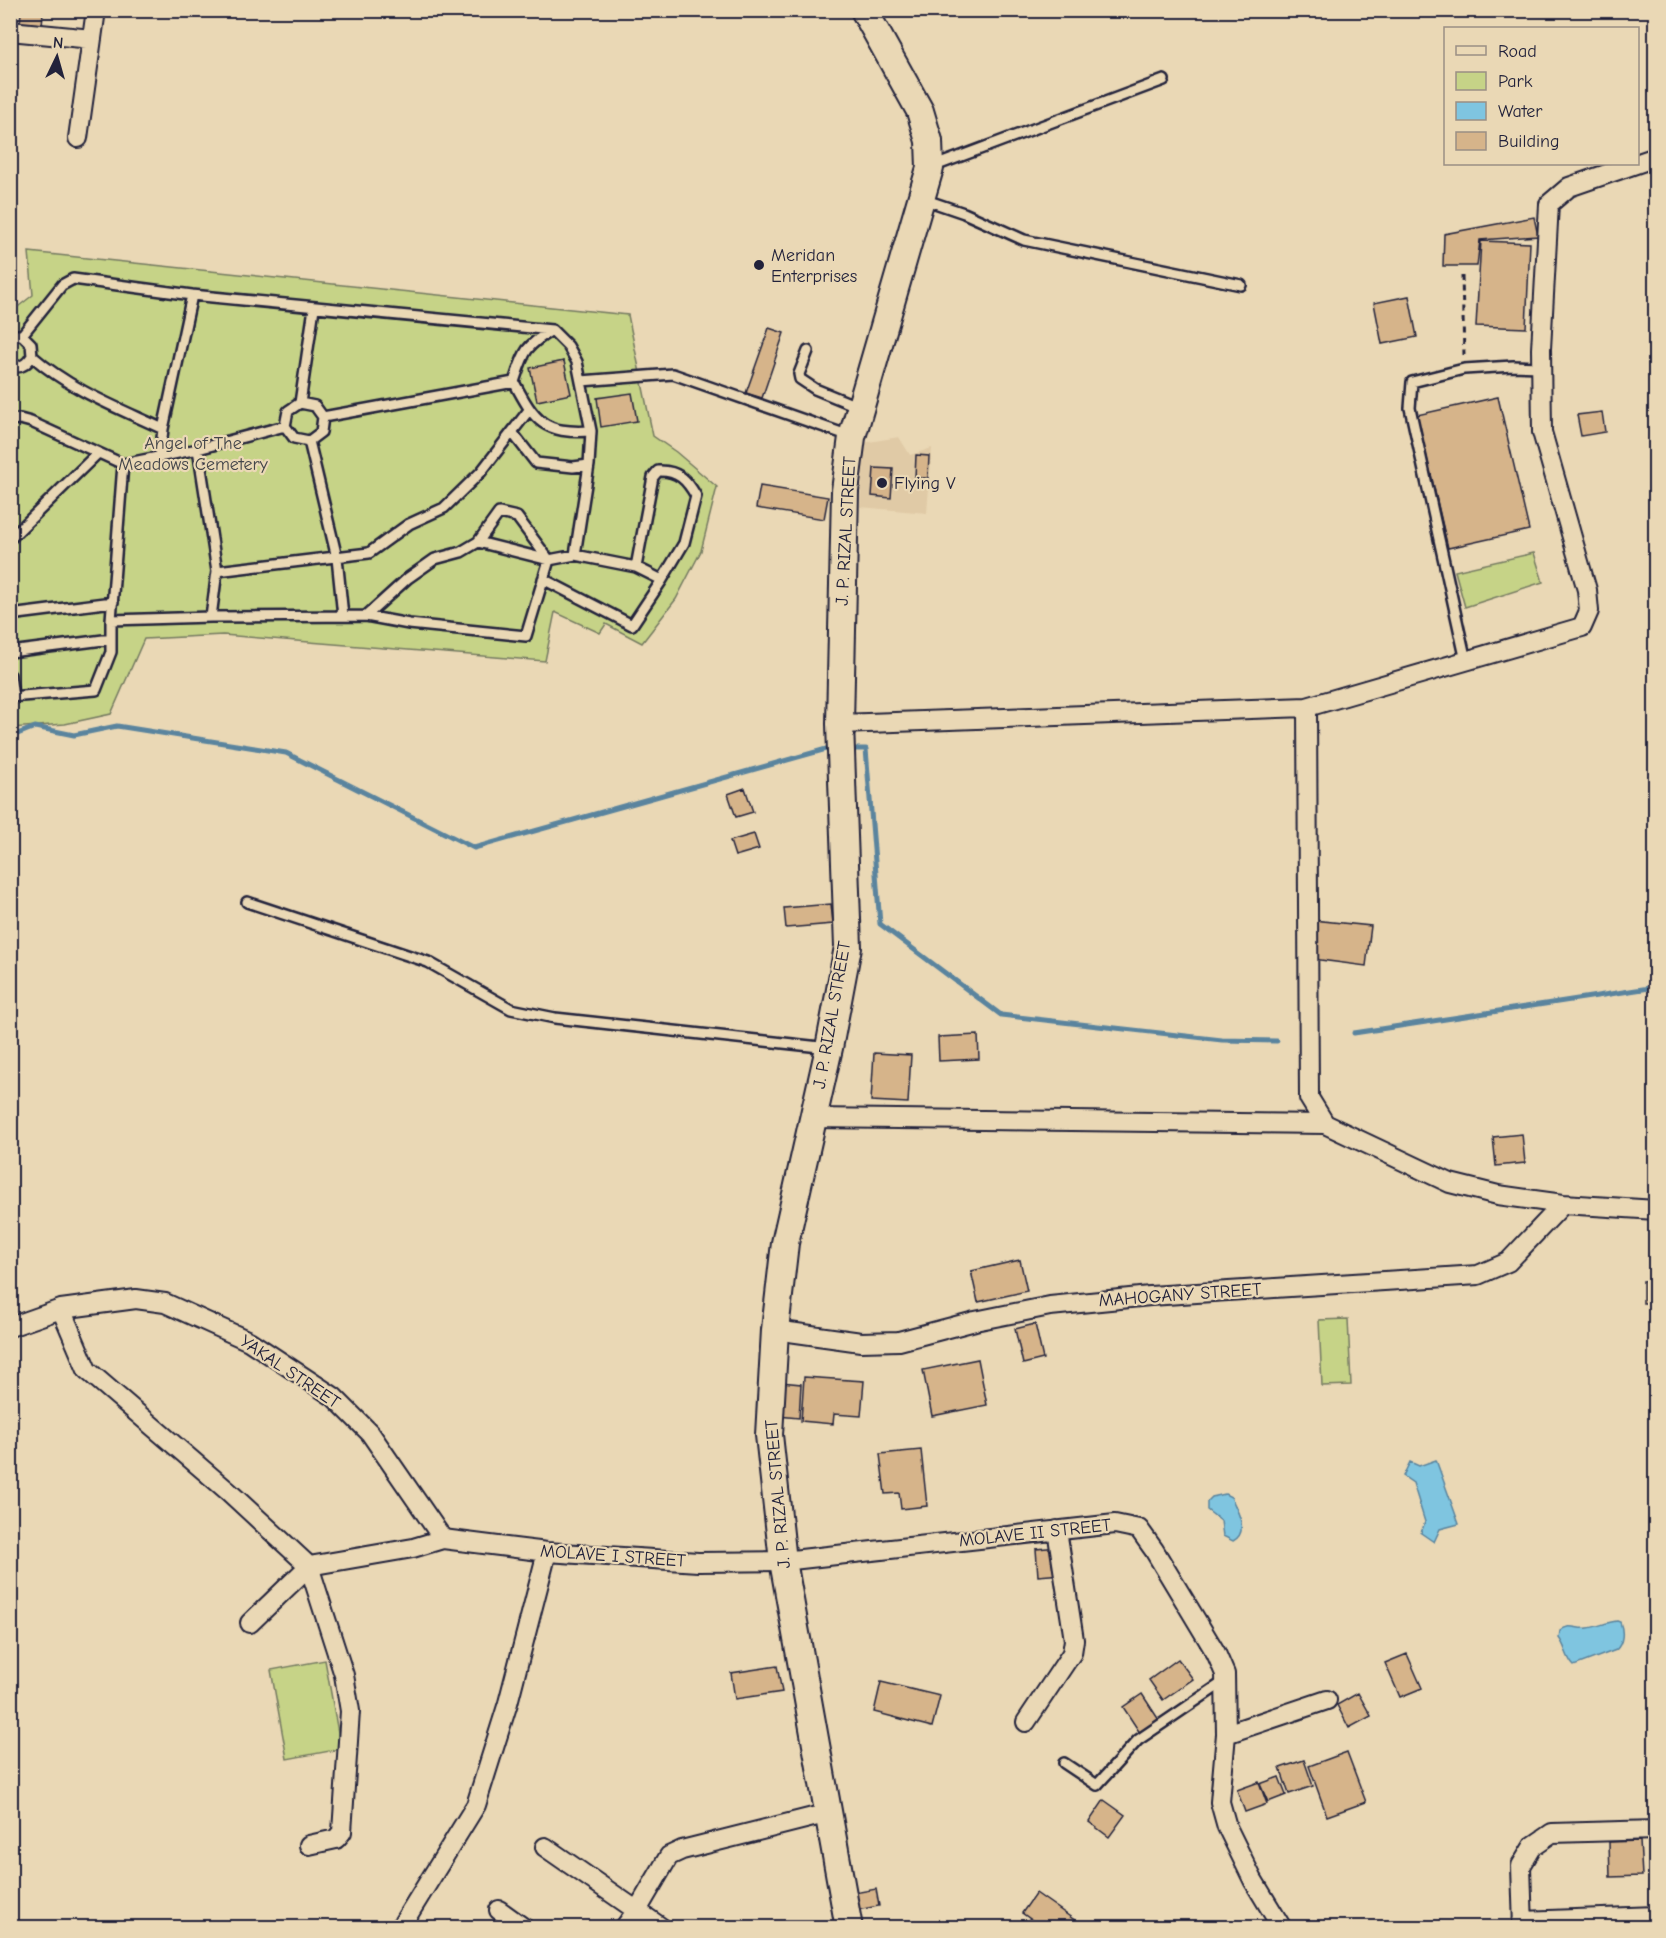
<svg xmlns="http://www.w3.org/2000/svg" width="1666" height="1938" viewBox="0 0 1666 1938" font-family="'Comic Neue',sans-serif">
<style>
.built{fill:#e0caa6}
.green{fill:#c6d387;stroke:#747a61;stroke-width:1.5}
.water{fill:#7fc5e0;stroke:#5a849e;stroke-width:1.5}
.lines{fill:none;stroke-linecap:round;stroke-linejoin:round}
.stream{stroke:#5a849e;stroke-width:5}
.building{fill:#d6b48a;stroke:#22223b;stroke-width:1.5}
.service-casing{stroke:#22223b;stroke-width:14}
.minor-casing{stroke:#22223b;stroke-width:22}
.secondary-casing{stroke:#22223b;stroke-width:30}
.path{stroke:#22223b;stroke-width:3;stroke-dasharray:6 4.5;stroke-linecap:butt}
.service{stroke:#ead8b5;stroke-width:9}
.minor{stroke:#ead8b5;stroke-width:18}
.secondary{stroke:#ead8b5;stroke-width:26}
.poi-dot{fill:#22223b;stroke:#ead8b5;stroke-width:2}
.labels{text-anchor:middle;dominant-baseline:central;stroke-width:4.5;stroke-linejoin:round;paint-order:stroke}
.poi-label{font-size:18px;fill:#22223b;stroke:#ead8b5;text-anchor:start}
.park-label{font-size:18px;fill:#43454a;stroke:#ead8b5}
.street-label{font-size:18px;fill:#22223b;stroke:#ead8b5}
</style>
<rect width="100%" height="100%" fill="#ead8b5"/>
<filter id="ink" filterUnits="userSpaceOnUse"><feTurbulence type="fractalNoise" baseFrequency=".0167" numOctaves="2"/><feDisplacementMap in="SourceGraphic" scale="12" xChannelSelector="R" yChannelSelector="G"/><feConvolveMatrix kernelMatrix="1 2 1 2 8 2 1 2 1" color-interpolation-filters="sRGB"/></filter>
<g filter="url(#ink)">
<path class="built" d="M899,437l11,18 22,-7 -5,65 -67,-6 3,-64z"/>
<path class="green" d="M29,252l599,63 25,121 23,16 41,35 -16,64 -25,48 -34,44 -36,-19 -6,9 -45,-21 -10,49 -322,-26 -79,4 -33,75 -46,10 -54,4 -1,-415 23,-18z
M1534,553l9,29 -78,25 -10,-36z
M1348,1319l3,66 -29,1 -3,-66z
M325,1660l16,89 -54,10 -16,-89z"/>
<path class="water" d="M1436,1460l23,64 -19,5 -6,13 -13,-9 4,-11 -12,-39 -10,-7 7,-14 9,4z
M1225,1494l6,3c6,13 19,35 2,44l-10,-5 -2,-15 -14,-11v-8l5,-5z
M1617,1621l3,1c4,10 3,21 -4,28l-42,16c-8,-8 -8,-19 -15,-28l1,-7c10,-9 16,-1 28,-3 10,-1 18,-6 29,-7z"/>
<g class="lines">
<path class="stream" d="M10,737l25,-10 39,8 43,-9 169,27 188,95 356,-100
M854,749h12l14,175 121,91 221,25 55,1
M1354,1033l302,-46"/>
</g>
<path class="building" d="M21,10h22l-1,19 -22,-2z
M1534,217l4,19 -58,4 -3,26h-34l1,-32z
M1481,241l49,2 -4,85 -50,-2z
M1409,296l8,41 -35,7 -8,-41z
M769,328l15,5 -22,65 -16,-5z
M564,361l7,33 -34,7 -7,-33z
M632,393l5,28 -36,6 -4,-29z
M1498,397l31,133 -81,18 -31,-133z
M1602,412l3,20 -24,4 -4,-21z
M916,455l13,1 -1,22h-13z
M874,468l19,1 -2,29 -19,-2z
M760,486l68,11 -4,22 -68,-11z
M745,788l8,24 -17,5 -8,-23z
M754,834l5,15 -24,7 -5,-15z
M831,904l2,20 -47,4 -2,-20z
M1313,920l58,6 -5,40 -53,-7z
M978,1035l1,24 -40,2 -1,-24z
M874,1053l37,2 -3,48 -37,-2z
M1522,1134l3,29 -29,3 -3,-29z
M1020,1260l7,31 -49,11 -7,-31z
M1656,1280v23h-13v-22z
M1035,1324l8,35 -20,5 -8,-35z
M978,1359l9,46 -55,11 -9,-46z
M804,1377l60,4 -3,35 -27,-2 -1,10 -32,-3z
M781,1382l20,2 -2,34 -21,-2z
M921,1450l6,56 -26,3 -2,-16 -14,1 -5,-40z
M1059,1547l3,27 -24,2 -2,-27z
M1407,1654l15,34 -22,9 -15,-34z
M1178,1659l15,20 -30,21 -14,-20z
M777,1666l5,26 -47,7 -4,-26z
M881,1682l59,14 -8,31 -58,-15z
M1358,1693l13,23 -22,12 -12,-23z
M1142,1694l17,26 -19,13 -17,-26z
M1347,1752l19,50 -39,14 -18,-50z
M1304,1760l9,26 -24,8 -9,-26z
M1279,1777l7,18 -18,7 -8,-18z
M1259,1782l8,22 -22,8 -8,-22z
M1104,1800l21,15 -16,22 -20,-15z
M1640,1841l2,35 -32,1 -1,-35z
M876,1889l3,17 -22,4 -3,-17z
M1036,1893l50,35h-43l-21,-15z"/>
<g class="lines">
<g class="service-casing">
<path id="service" d="M932,167l232,-87
M923,199l41,14 60,27 217,45
M552,330c-28,17 -28,22 -38,52 21,40 30,52 77,49
M10,335h12l9,9 1,12c-5,8 -12,14 -22,9
M22,335l40,-50 11,-6 119,16 360,35 16,16 9,16 14,69 -2,34 -14,90
M808,351l-9,23 1,5 15,10 44,18
M32,356c39,34 84,51 131,73
M581,381l92,-7 177,62
M300,403l15,3 8,11 -2,15 -12,9 -15,-3 -9,-12 3,-15 12,-8 14,-95
M323,417l191,-35
M10,420l10,-1 11,3 92,42 75,-15 87,-23
M512,432l24,31 37,4 16,-2
M309,441l28,117 6,58
M198,449l19,122 -6,46
M160,456l3,-27 29,-134
M10,539l88,-86
M217,571l152,-18 40,-29 35,-16 37,-36 48,-62
M543,579l89,46 30,-45 22,-37 12,-47c-9,-16 -18,-26 -38,-25l-5,6 -17,90
M10,615l103,-13
M366,616l42,-38 27,-19 26,-7 17,-10 71,18 26,-5 61,12 26,13
M111,620l100,-3 155,-1 43,8 117,12 23,-76 -32,-43 -18,-4 -21,29
M10,652l101,-13
M1466,661l-56,-253 2,-26 52,-13 49,-3 28,1
M10,675l3,22
M10,697l86,-7 15,-38v-32l12,-156
M247,902l181,60 83,47 44,9 274,30
M1064,1763l33,22 41,-45 87,-59"/>
</g>
<g class="minor-casing">
<path id="minor" d="M10,31l82,8
M78,138l18,-128
M1307,707l2,391 16,26 125,59 48,12 65,9 93,6
M840,724l467,-17 275,-80 7,-16 -2,-21 -45,-158 -1,-83 8,-145 20,-17 87,-30
M812,1118l513,6
M61,1309l26,61 142,122 80,74 35,109 6,36 -8,121 -6,7 -27,6
M10,1327l51,-18 75,-10 29,4 84,38 85,56 36,36 73,106
M775,1330l86,12 38,-1 76,-20 75,-15 100,-10 328,-21 30,-13 55,-58
M250,1623l59,-57 104,-18 30,-9 104,13 151,10 85,-1 332,-37 24,5 15,21 62,103 9,21 1,60 -6,68 7,25 26,53 29,48
M1026,1722l46,-69 2,-13 -17,-110
M1226,1734l101,-34
M545,1847l117,81
M499,1910l25,18
M1522,1921l134,-5
M400,1928l76,-123 32,-102 39,-151
M624,1928l14,-19 31,-53 13,-6 147,-37
M1523,1928l-2,-62 12,-20 19,-13 104,-3"/>
</g>
<g class="secondary-casing">
<path id="secondary" d="M849,1928l-66,-367 -14,-126 6,-105 10,-87 44,-195 19,-101 -8,-223 5,-233 7,-54 78,-269 -1,-27 -9,-30 -56,-101"/>
</g>
<path class="path" d="M1462,276l2,79"/>
<use href="#service" class="service"/>
<use href="#minor" class="minor"/>
<use href="#secondary" class="secondary"/>
</g>
</g>
<g class="poi-dot">
<circle cx="759" cy="265" r="6"/>
<circle cx="882" cy="483" r="6"/>
</g>
<g class="labels">
<g class="poi-label">
<text x="771" y="255">Meridan<tspan x="771" dy="21">Enterprises</tspan></text>
<text x="894" y="483">Flying V</text>
</g>
<g class="park-label">
<text x="193" y="443">Angel of The<tspan x="193" dy="21">Meadows Cemetery</tspan></text>
</g>
<g class="street-label">
<text transform="translate(846 531) rotate(-87)">J. P. RIZAL STREET</text>
<text transform="translate(832 1015) rotate(-80)">J. P. RIZAL STREET</text>
<text transform="translate(1180 1295) rotate(-4)">MAHOGANY STREET</text>
<text transform="translate(290 1372) rotate(34)">YAKAL STREET</text>
<text transform="translate(778 1494) rotate(-95)">J. P. RIZAL STREET</text>
<text transform="translate(1035 1533) rotate(-6)">MOLAVE II STREET</text>
<text transform="translate(613 1556) rotate(4)">MOLAVE I STREET</text>
</g>
</g>
<rect width="1666" height="1938" fill="none" stroke="#ead8b5" stroke-width="36"/>
<rect x="18" y="18" width="1630" height="1902" fill="none" stroke="#22223b" stroke-width="2" filter="url(#ink)"/>
<rect x="1444" y="27" width="195" height="138" fill="#ead8b5" stroke="#9a8f84" stroke-width="1.5"/>
<rect x="1456" y="46" width="30" height="9" fill="#ead8b5" stroke="#9a8f84" stroke-width="1.5"/>
<text x="1498" y="57" font-size="18" fill="#22223b">Road</text>
<rect x="1456" y="72" width="30" height="18" fill="#c6d387" stroke="#9a8f84" stroke-width="1.5"/>
<text x="1498" y="87" font-size="18" fill="#22223b">Park</text>
<rect x="1456" y="102" width="30" height="18" fill="#7fc5e0" stroke="#9a8f84" stroke-width="1.5"/>
<text x="1498" y="117" font-size="18" fill="#22223b">Water</text>
<rect x="1456" y="132" width="30" height="18" fill="#d6b48a" stroke="#9a8f84" stroke-width="1.5"/>
<text x="1498" y="147" font-size="18" fill="#22223b">Building</text>
<g transform="translate(57 57) rotate(5)" stroke="#ead8b5" stroke-width="4.5" paint-order="stroke">
<path d="M0-4.5L10 22L0 15L-10 22Z" fill="#22223b"/>
<text y="-9" font-size="16" font-weight="bold" text-anchor="middle" fill="#22223b">N</text>
</g>
</svg>
